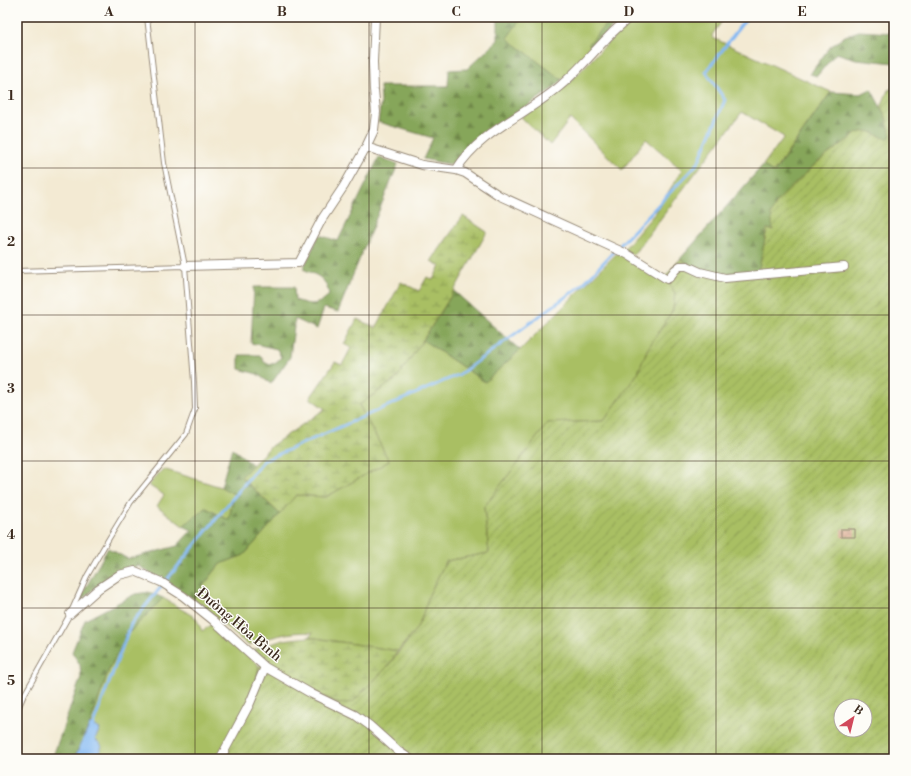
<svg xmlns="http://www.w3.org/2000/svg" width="911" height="776" viewBox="0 0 911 776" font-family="'Libre Bodoni',serif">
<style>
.grass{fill:#a9bf64;stroke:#727441}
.forest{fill:url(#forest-firs);stroke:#60683c}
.wetland{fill:url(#wetland-marsh);stroke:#727441}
.garden{fill:url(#garden-furrows);stroke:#727441;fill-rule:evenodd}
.water{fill:#84b9f3;stroke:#607288}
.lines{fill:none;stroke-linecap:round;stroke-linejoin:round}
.stream{stroke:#84b9f3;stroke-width:3}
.building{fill:url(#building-cross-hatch)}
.service-casing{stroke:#978a78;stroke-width:6}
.minor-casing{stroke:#978a78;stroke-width:10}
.service{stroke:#fff;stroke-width:4}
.minor{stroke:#fff;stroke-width:8}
.grid{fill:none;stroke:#3b2a1e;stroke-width:1;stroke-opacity:0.55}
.labels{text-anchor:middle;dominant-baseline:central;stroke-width:3;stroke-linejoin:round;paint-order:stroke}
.street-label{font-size:14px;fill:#3b2a1e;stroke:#fdfcf7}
.neatline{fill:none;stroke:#3b2a1e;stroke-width:1.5}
.grid-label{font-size:13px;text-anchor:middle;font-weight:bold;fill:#3b2a1e}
</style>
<defs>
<pattern id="forest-firs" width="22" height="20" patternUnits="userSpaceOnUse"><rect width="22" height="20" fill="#86a65a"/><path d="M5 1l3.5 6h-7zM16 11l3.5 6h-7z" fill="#6f874a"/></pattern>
<pattern id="wetland-marsh" width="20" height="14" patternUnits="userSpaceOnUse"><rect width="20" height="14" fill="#a9bf64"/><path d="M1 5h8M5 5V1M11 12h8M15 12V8" fill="none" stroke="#8b9b52"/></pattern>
<pattern id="garden-furrows" width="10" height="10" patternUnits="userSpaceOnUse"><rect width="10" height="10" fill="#a9bf64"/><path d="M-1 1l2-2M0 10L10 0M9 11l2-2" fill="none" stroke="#8b9b52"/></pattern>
<pattern id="building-cross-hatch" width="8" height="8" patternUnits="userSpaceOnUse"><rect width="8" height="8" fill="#d39473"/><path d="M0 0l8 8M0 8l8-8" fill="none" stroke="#ac795e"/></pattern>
</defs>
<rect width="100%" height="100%" fill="#fdfcf7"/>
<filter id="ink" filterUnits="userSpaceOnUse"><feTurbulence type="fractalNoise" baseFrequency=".025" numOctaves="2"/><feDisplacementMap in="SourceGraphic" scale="8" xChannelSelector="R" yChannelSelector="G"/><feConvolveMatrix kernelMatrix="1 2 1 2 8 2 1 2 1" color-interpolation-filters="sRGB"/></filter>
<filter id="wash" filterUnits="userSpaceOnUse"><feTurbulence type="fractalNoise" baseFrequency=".012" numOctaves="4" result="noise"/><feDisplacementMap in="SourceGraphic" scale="16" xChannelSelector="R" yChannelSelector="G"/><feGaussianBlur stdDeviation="0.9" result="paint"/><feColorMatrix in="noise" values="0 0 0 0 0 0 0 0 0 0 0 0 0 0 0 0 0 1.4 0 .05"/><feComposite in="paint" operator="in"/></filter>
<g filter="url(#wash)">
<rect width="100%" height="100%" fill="#f3ead3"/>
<path class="grass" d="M522,17h90l-23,27 3,5 -30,31 -56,-42z
M633,17h92l-13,18 1,3 118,54 -58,81 -10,-8 21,-28 -42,-25 -109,143 -9,-6 32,-37 26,-42 -36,-31 -24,31 -52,-51 -20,26 -29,-28 47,-33z
M618,252l27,14 25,18 5,9 -2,17 -26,40 -9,23 -34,48 -56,2 -64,84 5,46 -43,8 -17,34 -7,22 -5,11 -19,23 -89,-14 4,-4c-23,-3 -44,5 -65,12l-55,-46 27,-35 24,-9 52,-60 30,2 63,-36 -30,-56 37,-26 27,-39 62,42 35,-32z
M163,469l58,18 13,7 -5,26 -23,-12 -23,18 -26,-20 7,-11 -16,-10z
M163,598l33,20 6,13 10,-7 46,40c5,18 -32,77 -41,95h-124l5,-4 -3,-16 5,-10 -10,-5 19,-55 19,-35z"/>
<path class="forest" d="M498,17h24l-15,21 55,42 -7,7 -82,57 -12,10 -7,11 -31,-6 10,-21 -55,-16 3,-20 -1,-16h68l1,-16 18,-1 31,-29z
M612,17h10l-30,32 -3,-5z
M859,31l35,2v30l-38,-4 -20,-6 -19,23 -7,-2 19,-26 16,-12z
M871,89l15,28 6,19 -5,3 -19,-7 -11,1 -43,32 -15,16 -26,49 -6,-1 -9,45c-31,2 -50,2 -78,-15l83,-94 11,8 57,-81 30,2z
M379,157l19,7 -60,148 -14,-4 -7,21 -22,-10 -5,38 -19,27 -14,-10 -18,-5v-14h21l5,8 10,1 6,-7 -4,-8 -26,-6 3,-56h40l1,13c16,5 21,7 34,-5 -3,-18 -11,-19 -26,-26l16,-34 19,6z
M454,291l66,59 -35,32 -62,-42z
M232,448l21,17 -12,12 39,37 -36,41 -24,9 -27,35 -54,-33c-29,7 -41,19 -63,39l32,-57 20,11 49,-13 15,-16 -9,-4 23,-18 23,12 5,-26 -13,-7z
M149,592l14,6 -35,36 -19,35 -19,55 -16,35h-22l29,-82 -1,-12 -8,-13 13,-32 50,-26z"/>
<path class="wetland" d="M463,216l24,16 -33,59 -33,52 -25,36 -37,26 30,56 -63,36 -30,-2 -16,19 -39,-37 30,-31 54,-37 -15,-11 25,-36 7,3 9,-17 -7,-4 13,-25 19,9 25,-46 18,9 8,-14 6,3 7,-14 -9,-5z
M309,637l89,14 -10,15 -35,36 -6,3 -7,-1 -38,-18 -33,-20 -15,-16 29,-10z"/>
<path class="garden" d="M894,88v671h-677l29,-54 11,-25 2,-12 4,-8 6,6 33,20 37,18 14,-2 35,-36 29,-38 5,-11 7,-22 17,-34 43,-8 -5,-46 64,-84 56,-2 34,-48 9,-23 26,-40 2,-17 -5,-9 -7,-5 17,-20c28,17 47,17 78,15l9,-45 6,1 -2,-16 7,-14 36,-35 43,-32 11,-2 19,8 4,-3 -5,-19 -5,-10 7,-17zM841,706h24v24h-24z"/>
<path class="water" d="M90,724l10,5 -5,10 7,7 -4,9 -5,4h-19z"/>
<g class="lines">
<path class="stream" d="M91,730l40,-106 132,-163 197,-87 122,-89 116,-122 27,-63 -19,-28 41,-55"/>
</g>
<g id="blocks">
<path class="building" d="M841,529h14v8h-14z"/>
</g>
</g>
<g filter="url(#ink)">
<use href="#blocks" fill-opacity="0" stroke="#978a78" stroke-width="1"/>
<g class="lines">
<g class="service-casing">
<path id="service" d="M17,271l168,-5
M17,711l6,-14 47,-83 17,-38 18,-31 26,-43 55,-68 9,-25 -1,-27 -9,-116 -21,-103 -17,-146"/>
</g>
<g class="minor-casing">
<path id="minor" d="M366,147l56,18 34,5c24,-39 70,-55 104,-84 18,-15 34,-35 51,-52 6,-6 13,-11 18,-17
M456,170l9,3 35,23 127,58 40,25 2,-1 6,-8 5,-4h7l13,6 25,6 119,-11
M185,266l114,-3 23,-44 22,-33 22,-39 8,-17 2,-18 -2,-22 -1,-28 2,-45
M70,614l28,-25 21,-14 16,-4 26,11 22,14 30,24 52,47 47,27 43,21 14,10 29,26 12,8
M220,759l30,-56 15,-36"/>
</g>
<use href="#service" class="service"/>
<use href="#minor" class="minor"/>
</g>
</g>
<path class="grid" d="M195,17v742M369,17v742M542,17v742M716,17v742M17,168h877M17,315h877M17,461h877M17,608h877"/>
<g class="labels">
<g class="street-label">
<text transform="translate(239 625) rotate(40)">Đường Hòa Bình</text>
</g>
</g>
<rect width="911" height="776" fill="none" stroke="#fdfcf7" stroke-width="44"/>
<g transform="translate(853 718) rotate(35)"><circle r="19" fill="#fdfcf7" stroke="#afa8a0"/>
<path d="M0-3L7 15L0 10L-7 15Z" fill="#d1495b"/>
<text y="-6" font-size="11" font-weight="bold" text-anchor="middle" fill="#3b2a1e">B</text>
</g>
<rect x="22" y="22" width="867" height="732" class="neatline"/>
<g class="grid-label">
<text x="109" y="16">A</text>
<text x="282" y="16">B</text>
<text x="456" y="16">C</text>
<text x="629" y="16">D</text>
<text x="802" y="16">E</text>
<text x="11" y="100">1</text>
<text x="11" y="246">2</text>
<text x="11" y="393">3</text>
<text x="11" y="539">4</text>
<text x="11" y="685">5</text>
</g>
</svg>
